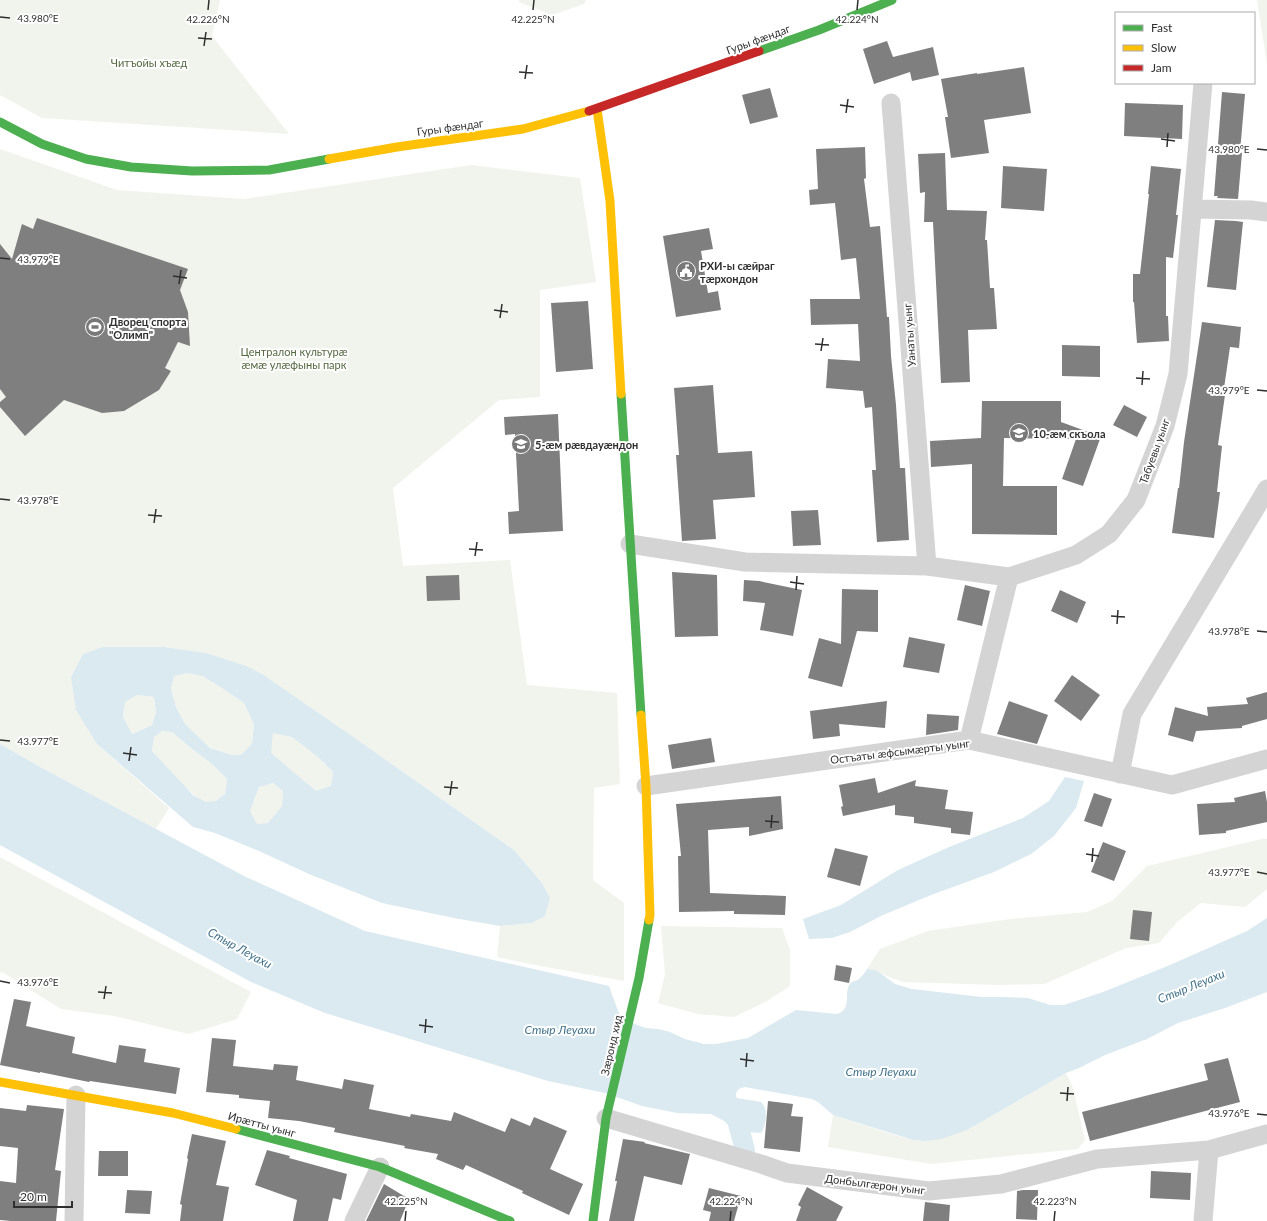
<svg xmlns="http://www.w3.org/2000/svg" width="1267" height="1221" viewBox="0 0 1267 1221" font-family="Lato,sans-serif">
<style>
.green{fill:#f1f4ed}
.water{fill:#dbe9f0;fill-rule:evenodd}
.lines{fill:none;stroke-linecap:round;stroke-linejoin:round}
.canal{stroke:#dbe9f0;stroke-width:20}
.building{fill:#7f7f7f}
.street{stroke:#d4d4d4;stroke-width:19}
.fast{stroke:#4caf50;stroke-width:9}
.slow{stroke:#ffc107;stroke-width:9}
.jam{stroke:#c62828;stroke-width:9}
.ticks{fill:none;stroke:#2f2f2f;stroke-width:1.5}
.labels{text-anchor:middle;dominant-baseline:central;stroke-width:4;stroke-linejoin:round;paint-order:stroke}
.street-label{font-size:11px;fill:#2f2f2f;stroke:#fff}
.park-label{font-size:11px;fill:#546840;stroke:#fff}
.poi-label{font-size:11px;font-weight:bold;fill:#2f2f2f;stroke:#fff;text-anchor:start}
.water-label{font-size:12px;font-style:italic;fill:#43738b;stroke:#fff}
.ticks-label{font-size:10px;text-anchor:middle;fill:#2f2f2f;stroke:#fff;stroke-width:4;stroke-linejoin:round;paint-order:stroke}
</style>
<rect width="100%" height="100%" fill="#fff"/>
<path class="green" d="M0,0h220l-8,36 77,98 -247,-16 -42,-23z
M519,0h67l-2,4 -32,11 -33,-13z
M1257,0h10v64z
M0,149l117,41 127,9 227,-34 109,13 16,104 -56,8v107l-41,3 -106,88 10,78 107,-6 17,125 90,8 3,91 -26,4 -1,92 31,23v78l-89,-16 -38,-8 3,-31 32,-3 13,-7 5,-18 -8,-15 -28,-33 -165,-116 -137,-79 -6,-2 -42,-6h-62l-19,7 -12,23 26,67 72,64 -13,21 -114,-61 -42,-24z
M187,673l15,3 20,12 22,15 10,21 -2,20 -11,12 -9,-1 -22,-7 -25,-24 -9,-17 -5,-18 3,-14z
M137,695l17,2 2,15 -4,13 -21,9 -8,-17 2,-15z
M162,731l10,1 19,16 22,17 14,14 -2,15c-6,5 -11,10 -19,8 -14,-4 -42,-39 -54,-51l2,-14z
M273,732l19,5 27,21 14,14 -2,15 -15,4 -46,-38z
M273,783l10,8 -1,15 -14,17 -11,1 -7,-13 9,-24z
M1262,839h5v50l-22,18 -44,-4 -24,19 -18,21 -33,5 -82,36 -44,1 -97,-3 -24,-9 -3,-3 -9,-1 13,-20 48,-18 82,-12 77,-7 25,-11 35,-35z
M0,857l251,135 -14,27 -48,15 -75,-18 -53,-7 -59,-37 -2,1z
M661,926l121,2 8,22v36l-23,15 -33,16 -36,-3 -40,-11 7,-28z
M1066,1073l7,15 12,52 -7,9 -147,15 -103,-17 5,-32 61,20 19,5 12,1 42,-11z"/>
<path class="water" d="M102,647h62l42,6 40,13 16,8 87,60 165,116 28,33 8,15 -5,18 -13,7 -32,3 -46,-8 -72,-15 -73,-29 -50,-23 -44,-18 -22,-6 -96,-83 -21,-34 -5,-33 12,-23zM187,673l15,3 20,12 22,15 10,21 -2,20 -11,11h-9l-22,-7 -25,-24 -9,-17 -5,-18 3,-13zM137,695l17,2 2,15 -4,13 -20,9 -9,-17 2,-15zM162,731l10,1 19,16 22,17 14,14 -2,15 -9,7 -10,1 -13,-7 -41,-44 2,-14zM273,733l19,4 27,21 14,14 -2,14 -15,5 -45,-38zM273,783l10,8 -1,15 -14,17 -11,1 -7,-13 9,-24z
M0,744l42,24 202,108 121,55 244,55 12,33 25,9 12,1 12,3 15,7 19,5h12l32,-6 48,-28 41,4c16,-5 6,-21 13,-30 2,-3 6,-3 9,-5 3,-3 6,-6 8,-10l9,1 19,14 17,5 70,8h22l24,1 22,7h14l39,-13 67,-27 77,-34 20,-13v74l-42,16 -47,15 -31,16 -42,16 -26,13 -13,5 -99,57 -26,9 -16,2 -12,-1 -80,-25 -15,-13 -6,-3 -67,-12c-6,1 -9,3 -9,9l1,2 24,4c8,6 5,24 0,31l-13,-1 -9,-3 -28,-15 -34,-1 -35,-7 -37,-13 -57,-12 -223,-68 -74,-31 -251,-137z
M1065,777l19,4 -8,27 -22,28 -23,18 -37,18 -63,23 -48,20 -33,17 -18,6 -23,1 -6,-20 38,-14 57,-35 51,-23 74,-29 26,-17z"/>
<g class="lines">
<path class="canal" d="M725,1107l12,13 8,30"/>
</g>
<path class="building" d="M887,41l6,16 40,-10 6,28 -27,6 -2,-9 -36,12 -11,-35z
M1024,67l7,46 -47,7 5,33 -38,5 -6,-41h3l-7,-38 36,-6v1z
M770,88l8,29 -28,7 -8,-29z
M1222,92l23,2 -5,58 2,1 -4,46 -21,-1 1,-2h-4z
M1125,103l58,2 -1,34 -58,-3z
M865,147l1,31 -2,1 6,48 10,-1 7,91h2l2,39 5,49 4,63h5l4,72 -32,2 -5,-72h4l-4,-63 -7,1 -2,-17 -37,-3 2,-29 32,2 -2,-37 -47,1 -1,-26h50l-4,-41 -15,2 -6,-57 -25,2 -1,-15 9,-1 -2,-40z
M945,153l2,57 40,1 -2,29h2l3,48h4l3,41 -29,1 2,52 -29,1 -8,-161h-9l1,-30 -5,1 -2,-39z
M1003,166l44,3 -3,42 -43,-3z
M1151,166l30,3 -5,46h2l-5,43 -7,-1v59h2l1,25 -32,2 -3,-41h-1v-28h7l9,-80h-1z
M37,218l151,51 -8,21 8,22 2,34 -12,-4 -13,26 6,3 -12,19 -35,21 -22,2 -38,-13 -39,36 -25,-29v-5l6,-5 -6,-8v-145l12,15 10,-35 11,5z
M1215,220l21,1 7,1 -7,68 -29,-3z
M709,228l4,21 -12,2 7,42 10,-2 3,19 -45,7 -13,-81z
M588,301l5,68 -37,3 -5,-69z
M1202,322l39,5 -2,21 -9,-1 -7,48h2l-7,50 4,1 -5,46h3l-6,46 -42,-5 6,-45h1l5,-46z
M1062,345l38,1v31l-38,-1z
M713,385l5,68 34,-2 3,46 -42,3 3,39 -34,2 -6,-86h3l-5,-67z
M982,401h79v21l41,15v2h-2l-17,47 -21,-7 14,-40 -72,-1 -1,48h54v49l-85,-1v-70l-41,3 -1,-26 51,-3z
M1124,405l23,12 -10,20 -24,-12z
M558,414l5,117 -54,3 -1,-22 11,-1 -4,-77 -10,1 -1,-18z
M818,510l3,35 -28,1 -2,-35z
M672,572l45,3 1,61 -43,1z
M459,575l1,25 -33,1 -1,-25z
M744,580l15,1 43,9 -9,46 -33,-6 5,-27 -22,-2z
M965,585l25,6 -8,35 -25,-6z
M842,589l36,1v42l-21,-1 -15,56 -34,-9 11,-40 22,6z
M1060,590l26,12 -9,21 -26,-12z
M909,637l36,7 -6,29 -36,-6z
M1072,675l28,20 -19,26 -27,-20z
M1267,692v27l-25,7v2l-46,3 -3,11 -25,-7 7,-28 33,9 -1,-9 41,-3 -2,-6z
M887,701l-2,27 -46,-4 1,12 -27,3 -3,-28z
M1009,701l39,14 -11,29 -40,-10z
M927,714l32,2 -1,14 -32,5z
M711,738l4,24 -43,7 -4,-24z
M875,778l3,15 38,-13 -1,6 33,4 -3,19 28,3 -3,23 -19,-2v-5l-37,-5v-6l-19,-2v-10l-52,11 -2,-9 2,-1 -4,-21z
M1265,791l2,11v20l-41,9v2l-27,2 -2,-31 38,-2 -1,-4z
M1094,793l18,6 -10,28 -18,-6z
M781,796l2,33 -34,7v-9l-41,3 2,63 76,3 -1,19 -51,-1v-3l-55,1 -1,-56h3l-5,-52z
M1103,842l23,9 -12,30 -23,-9z
M835,848l33,8 -8,30 -33,-9z
M1133,910l19,2 -3,29 -19,-2z
M836,965l16,3 -3,15 -15,-3z
M14,999l17,3 -5,24 49,11 -3,16 44,10 3,-18 27,4 -2,13 36,6 -4,26 -86,-13 -1,1 -49,-10v1l-40,-8z
M212,1038l24,2 -3,26 40,4 1,-6 24,2 -2,14 46,9 2,-10 30,6 -5,24 41,8 1,-3 40,7 3,-9 51,20 6,-14 19,8 4,-9 33,14 -17,38 33,15 -14,31 -47,-22 1,-2 -57,-26 -3,5 -27,-11 2,-5 -34,-6 1,-2 -71,-14 1,-4 -36,-7 -31,-3 2,-17 -31,-3v-3l-33,-3z
M1228,1058l12,44 -150,39 -8,-29 126,-32 -4,-16z
M768,1101l25,3 -2,12 12,1 -3,35 -36,-4z
M27,1105l37,4 -9,61 6,1 -5,50h-45l-11,-1v-39l16,2 2,-35 -18,-2v-38l26,3z
M192,1134l34,7 -10,44 13,2 -6,34h-43l2,-16 -2,-1 8,-45 -1,-1z
M623,1139l22,3 -1,1 46,11 -8,31 -38,-9 -10,45h-25l8,-40h-2z
M267,1150l23,6 -1,2 58,16 -6,26 -8,-2 -5,23h-35l4,-21 -42,-15z
M99,1151h29v25h-30z
M1151,1171l40,2 -1,27 -40,-2z
M384,1184l25,15 -9,22h-34z
M807,1187l36,20 -7,14h-40l5,-14 -3,-2z
M709,1188l32,8 -7,25h-25l2,-9 -8,-2z
M127,1190l25,1 -2,23 -25,-1z
M1023,1190h15l-1,30 -21,-1 1,-28z
M925,1202l25,3 -1,16h-26z"/>
<g class="lines">
<path class="street" d="M891,103l36,463
M1192,209l59,1 16,2
M630,544l115,18 182,4 82,11
M969,740l40,-163 67,-22 33,-21 27,-34 29,-74 13,-52 25,-291
M1120,774l12,-60 135,-225
M646,786l323,-46 203,45 95,-26
M606,1118l155,46 26,9 142,18 72,-7 96,-25 112,-9 58,-16
M74,1221l2,-126
M354,1221l26,-54
M1203,1221l6,-71"/>
<path class="fast" d="M759,51l60,-21 73,-30
M0,122l42,22 44,15 45,8 61,4 77,-1 60,-11
M621,394l20,321
M236,1129l144,38 130,54
M593,1221l13,-103 33,-140 10,-58"/>
<path class="slow" d="M597,109l13,92 11,193
M329,159l68,-12 126,-18 66,-18
M641,715l5,71 4,129 -1,5
M0,1082l173,31 63,16"/>
<path class="jam" d="M589,111l170,-60"/>
</g>
<path class="ticks" d="M208,10l1,-10M533,10l1,-10M857,10l1,-10M0,17l10,1M198,38l14,1M204,46l2,-14M519,72l14,1M525,79l2,-14M840,105l14,2M846,113l2,-14M1161,139l14,2M1167,147l1,-14M1257,149l10,1M0,258l10,1M173,276l14,2M179,284l2,-14M494,310l14,2M500,318l2,-14M815,344l14,1M821,351l2,-13M1136,378l14,1M1142,385l1,-14M1257,390l10,1M0,499l10,1M148,515l14,1M154,523l2,-14M469,549l14,1M475,556l2,-14M790,582l14,2M796,590l1,-14M1111,616l14,1M1117,624l1,-14M1257,631l10,1M0,740l10,1M123,753l14,2M129,761l2,-14M444,787l14,1M450,795l2,-14M765,821l14,1M771,828l1,-13M1086,854l13,2M1092,862l1,-14M1257,872l10,2M0,981l10,2M98,992l14,1M104,999l2,-13M419,1025l14,2M425,1033l1,-14M740,1059l14,2M746,1067l1,-14M1060,1093l14,1M1067,1101l1,-14M1257,1114l10,1M405,1221l1,-10M730,1221l1,-10M1054,1221l1,-10"/>
<defs>
<g id="civic-disc" transform="scale(1)"><circle r="9.5" fill="#787878" stroke="#fff"/><path d="M-.6-6.5H3V-4.5H.6V-3L4-1V1h2V6H-6V1h2V-1L-.6-3ZM-1.2 2.5V6h2.4V2.5Z" fill="#fff"/></g>
<g id="stadium-disc" transform="scale(1)"><circle r="9.5" fill="#787878" stroke="#fff"/><path d="M0-5a6.5 5 0 1 0 0 10a6.5 5 0 1 0 0-10ZM-3.5-1.8h7v3.6h-7Z" fill="#fff"/></g>
<g id="school-disc" transform="scale(1)"><circle r="9.5" fill="#787878" stroke="#fff"/><path d="M0-5L7-2L0 1L-7-2ZM-4 1L0 2.5L4 1V4Q0 6-4 4Z" fill="#fff"/></g>
</defs>
<g fill-rule="evenodd">
<use href="#civic-disc" x="686" y="271"/>
<use href="#stadium-disc" x="95" y="327"/>
<use href="#school-disc" x="1019" y="433"/>
<use href="#school-disc" x="521" y="444"/>
</g>
<g class="labels">
<g class="street-label">
<text transform="translate(758 39) rotate(-20)">Гуры фӕндаг</text>
<text transform="translate(450 127) rotate(-8)">Гуры фӕндаг</text>
<text transform="translate(909 335) rotate(-94)">Уанаты уынг</text>
<text transform="translate(1154 451) rotate(-70)">Табуевы уынг</text>
<text transform="translate(900 751) rotate(-7)">Остъаты æфсымæрты уынг</text>
<text transform="translate(611 1045) rotate(-77)">Зæронд хид</text>
<text transform="translate(262 1124) rotate(15)">Ирæтты уынг</text>
<text transform="translate(875 1184) rotate(7)">Донбылгæрон уынг</text>
</g>
<g class="park-label">
<text x="149" y="62">Читъойы хъæд</text>
<text x="294" y="351">Централон культурæ<tspan x="294" dy="13">æмæ улæфыны парк</tspan></text>
</g>
<g class="poi-label">
<text x="700" y="265">РХИ-ы сæйраг<tspan x="700" dy="13">тæрхондон</tspan></text>
<text x="109" y="321">Дворец спорта<tspan x="109" dy="13">"Олимп"</tspan></text>
<text x="1033" y="433">10-æм скъола</text>
<text x="535" y="444">5-æм рӕвдауӕндон</text>
</g>
<g class="water-label">
<text transform="translate(240 948) rotate(29)">Стыр Леуахи</text>
<text transform="translate(1191 986) rotate(-22)">Стыр Леуахи</text>
<text x="560" y="1029">Стыр Леуахи</text>
<text x="881" y="1071">Стыр Леуахи</text>
</g>
</g>
<g class="ticks-label">
<text x="38" y="22">43.980°E</text>
<text x="208" y="23">42.226°N</text>
<text x="533" y="23">42.225°N</text>
<text x="857" y="23">42.224°N</text>
<text x="1229" y="153">43.980°E</text>
<text x="38" y="263">43.979°E</text>
<text x="1229" y="394">43.979°E</text>
<text x="38" y="504">43.978°E</text>
<text x="1229" y="635">43.978°E</text>
<text x="38" y="745">43.977°E</text>
<text x="1229" y="876">43.977°E</text>
<text x="38" y="986">43.976°E</text>
<text x="1229" y="1117">43.976°E</text>
<text x="406" y="1205">42.225°N</text>
<text x="731" y="1205">42.224°N</text>
<text x="1055" y="1205">42.223°N</text>
</g>
<rect x="1115" y="12" width="140" height="72" fill="#ffffff" stroke="#acacac"/>
<rect x="1123" y="25" width="20" height="6" fill="#4caf50" stroke="#acacac"/>
<text x="1151" y="32" font-size="12" fill="#2f2f2f">Fast</text>
<rect x="1123" y="45" width="20" height="6" fill="#ffc107" stroke="#acacac"/>
<text x="1151" y="52" font-size="12" fill="#2f2f2f">Slow</text>
<rect x="1123" y="65" width="20" height="6" fill="#c62828" stroke="#acacac"/>
<text x="1151" y="72" font-size="12" fill="#2f2f2f">Jam</text>
<path d="M14 1201v6h58v-6" fill="none" stroke="#2f2f2f" stroke-width="2"/>
<text x="20" y="1201" font-size="12" fill="#2f2f2f" stroke="#ffffff" stroke-width="3" paint-order="stroke">20 m</text>
</svg>
